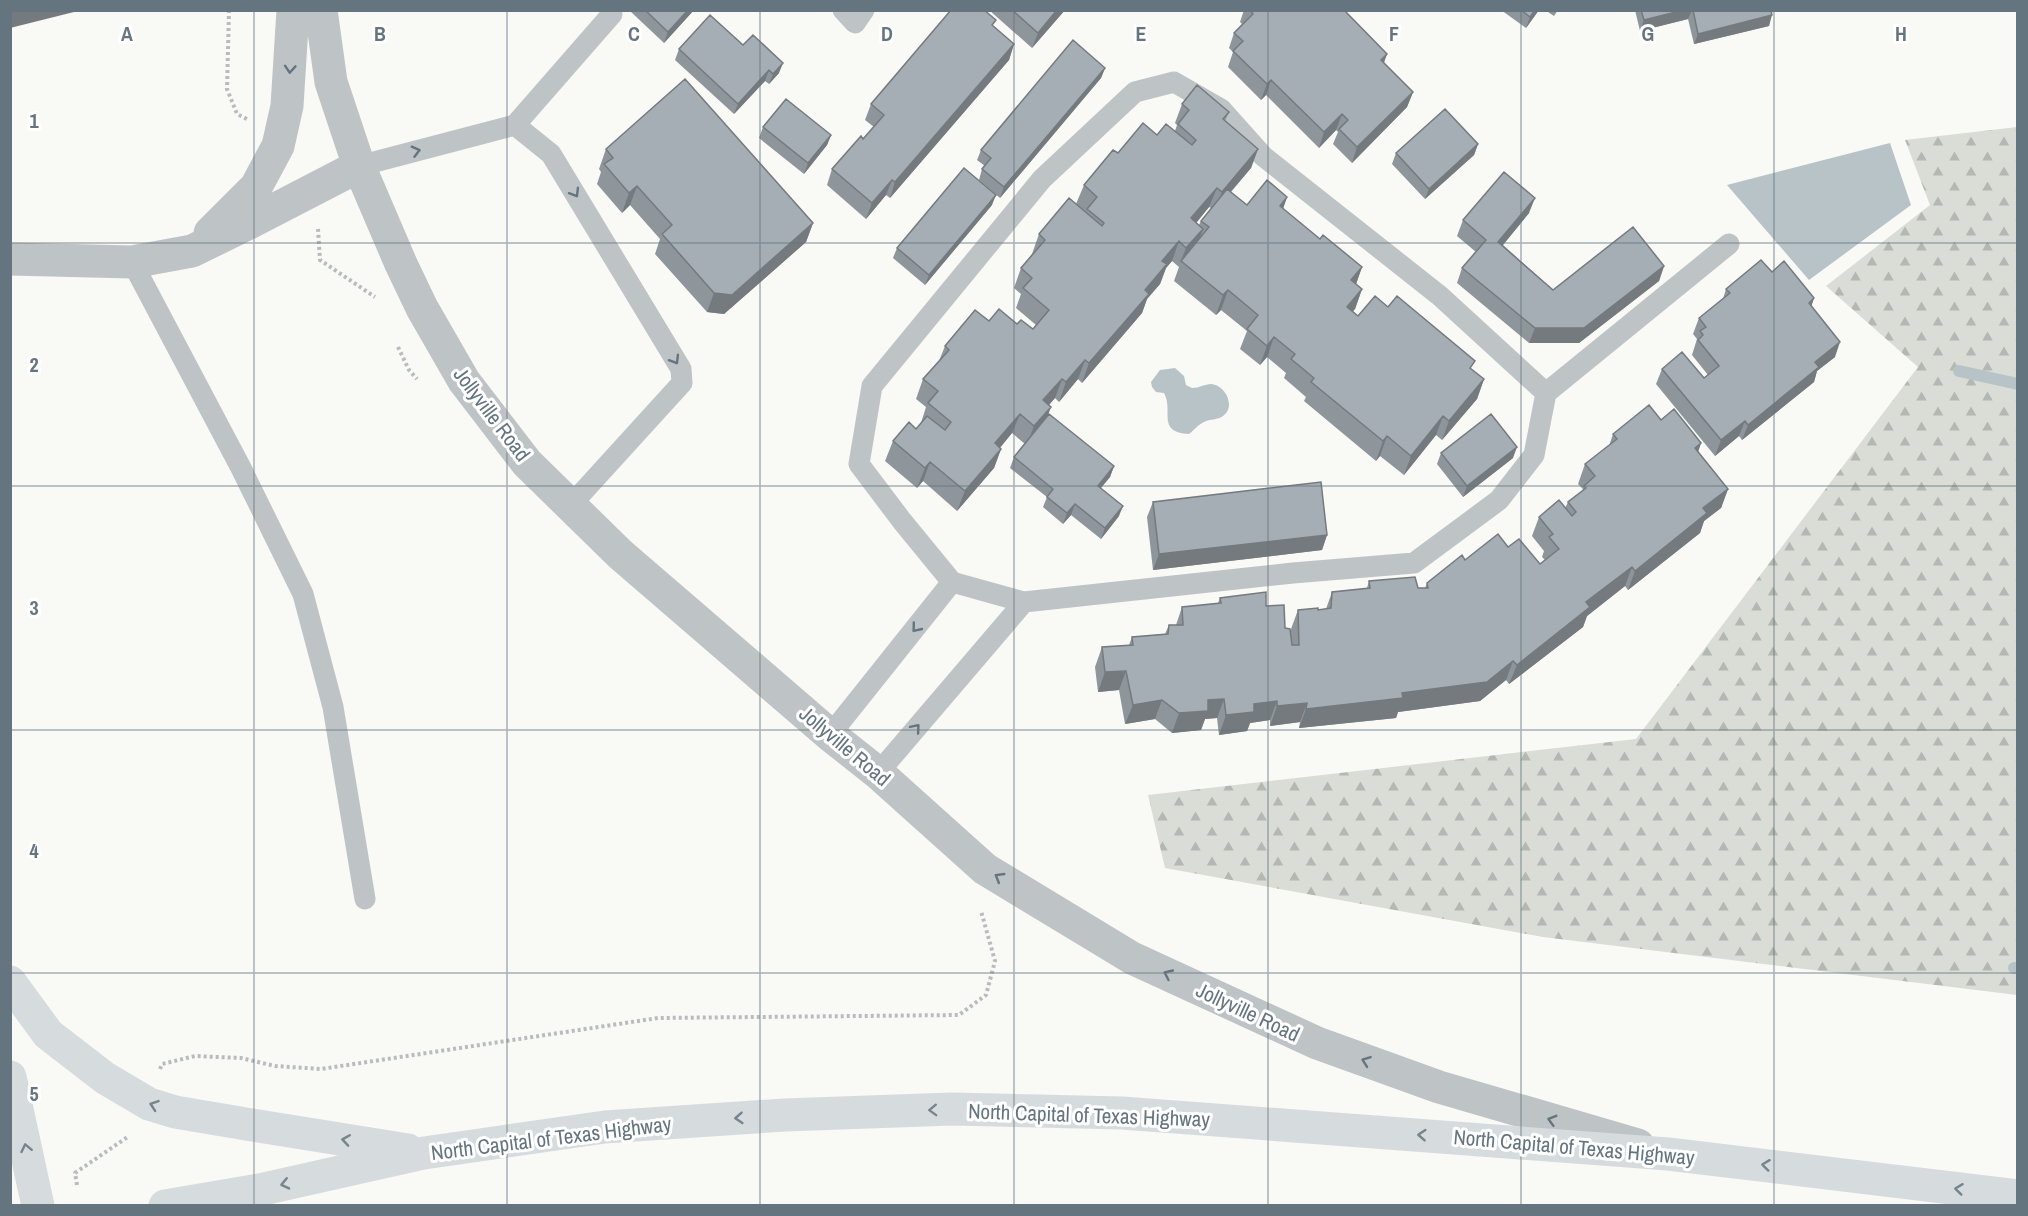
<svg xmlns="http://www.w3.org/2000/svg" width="2028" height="1216" viewBox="0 0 2028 1216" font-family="'Archivo Narrow',sans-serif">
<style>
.forest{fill:url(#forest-firs)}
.water{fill:#b7c3c7}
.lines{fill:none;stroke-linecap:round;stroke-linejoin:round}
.stream{stroke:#b7c3c7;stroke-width:12}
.path{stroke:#b9bcbf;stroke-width:4;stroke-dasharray:3 3;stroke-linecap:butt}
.service{stroke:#bec3c6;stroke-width:21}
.tertiary{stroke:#bec3c6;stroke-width:33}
.secondary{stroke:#d6dbde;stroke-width:33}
.trunk{stroke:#d6dbde;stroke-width:33}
.wall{fill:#8e969b;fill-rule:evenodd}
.shaded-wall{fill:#747a7e}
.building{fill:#a5aeb4;stroke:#747a7e;stroke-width:1.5}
.oneway{stroke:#657580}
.oneway2{stroke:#76848e}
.grid{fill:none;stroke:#657580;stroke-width:1.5;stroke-opacity:0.55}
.labels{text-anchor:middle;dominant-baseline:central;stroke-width:6;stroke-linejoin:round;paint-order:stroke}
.street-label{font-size:21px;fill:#657580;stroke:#fff}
.grid-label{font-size:20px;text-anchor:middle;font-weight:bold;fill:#657580;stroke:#fff;stroke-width:6;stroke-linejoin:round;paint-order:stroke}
</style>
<defs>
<pattern id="forest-firs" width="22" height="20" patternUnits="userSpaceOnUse" patternTransform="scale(1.5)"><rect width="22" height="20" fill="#d9ddd6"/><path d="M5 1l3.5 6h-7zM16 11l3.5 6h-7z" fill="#b4b8b3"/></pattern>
</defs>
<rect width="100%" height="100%" fill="#f9f9f6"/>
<path class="forest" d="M2017,127v868l-474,-58 -378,-69 -17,-73 488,-56 282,-372 -92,-81 104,-81 -25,-65z"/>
<path class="water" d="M1890,143l21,62 -102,75 -82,-95z
M1175,368l9,8 2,9 6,3c7,0 13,-4 19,-4 15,1 25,23 12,32 -5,4 -13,3 -19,6 -5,2 -10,8 -15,12 -33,-2 -15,-23 -25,-41l-8,-1 -4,-5 -1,-5 9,-12z"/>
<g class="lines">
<path class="stream" d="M1959,371l59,13
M2014,968h4"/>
<path class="path" d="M229,10l-2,79 10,25 10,5
M318,229l2,31 55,37
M398,347l11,23 8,9
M160,1069l2,-5 33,-8 46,2 34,8 46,3 337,-51 301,-3 27,-20 9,-34 -14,-50
M77,1185l-2,-12 54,-37"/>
<path class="service" d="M843,10l12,13 9,-13
M1174,82l47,27 42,47 177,140 106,97 -12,62 -35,45 -85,63 -121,10 -269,29 -72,-20 -50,-61 -43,-57 13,-78 170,-207 93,-87z
M515,125l97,-111
M359,166l156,-41 36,29 130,215 1,14 -112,123
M132,262l109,206 62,126 30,113 32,192
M1546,393l183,-149
M830,735l122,-153
M878,773l146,-171"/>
<path class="tertiary" d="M321,10l10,72 28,84 42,98 21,44 42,73 63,82 93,91 210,181 48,38 107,96 147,89 185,85 122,44 199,58
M210,233l46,-46 22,-41 9,-40 6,-96
M10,259l122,3 60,-11 51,-25 116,-60"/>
<path class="secondary" d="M10,1077l28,129"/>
<path class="trunk" d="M10,982l38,52 57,44 44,26 26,8 77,13 156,25
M165,1206l94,-16 165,-37 181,-26 180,-12 167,-6 170,4 546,41 350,42"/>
</g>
<path class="wall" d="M629,10h65l-30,33z
M989,10h76l-33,38z
M1244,10h100l43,44 -3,9 29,29 -6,15 -55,56 -19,-19 5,-12 -2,-2 -17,18 -53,-53 -5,5 -33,-33 5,-15 -4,-4 5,-15 8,-9 -2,-2z
M1501,10h38l-13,18z
M1545,10h13l-4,6z
M1635,10h136l-2,16 -75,18 -6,-25 -48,12z
M993,26l21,18 -5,16 -119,138 -4,-3 -20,24 -39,-34 5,-16 31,-30 11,-12 -9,-7 6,-16z
M743,45l36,28 -10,11 -4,-3 -31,33 -59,-54 4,-11z
M1105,68l-4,10 -101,120 -21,-18 3,-11 3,-3 -8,-6 4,-10z
M1182,104l47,8 -4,9 33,28 -7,19 -20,24 16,13 40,-8 -4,12 37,30 42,28 -6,17 6,5 -7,20 -2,2 5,5 30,-9 96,72 -7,20 -35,41 -6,-5 -32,40 -24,-19 -4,5 -72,-60 2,-4 -22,-19 2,-5 -19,-16 -7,8 -20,-16 7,-18 -26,-21 -5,5 -42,-34 5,-14 -7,-6 -6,7 -6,16 -13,15 -5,14 -60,70 -4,-4 -19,23 -4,-4 -6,7 -2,11 67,50 -4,11 -9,11 18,28 -18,23 -30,-24 -8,9 -20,-17 4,-10 -37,-29 4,-11 11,-13 -13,-11 -12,15 1,1 -7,19 -37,43 -34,-30 -6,7 -32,-27 8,-20 23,-12 5,-6 5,-16 -10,-8 7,-20 16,-18 6,-15 44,-25 28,3 16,5 3,-4 -20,-17 5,-14 -7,-6 7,-20 11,-14 7,-20 37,-30 8,-19 34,-32 39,-18 18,-4 2,-6 -2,-2zM1209,207l2,1 -10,13 -2,4 -3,-2z
M763,127l68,8 -4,10 -23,29 -45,-36z
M1478,144l-4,11 -49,44 -33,-35 4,-11z
M606,149l207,74 -7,19 -82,72 -17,-2 -52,-58 5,-15 -30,-34 -8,8 -25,-29 4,-12 -2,-3z
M992,205l-67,80 -32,-27 4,-10z
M1529,213l-26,32 50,45 111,-24 -5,15 -80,62h-50l-72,-60 5,-15 14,-16 -19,-16 6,-16z
M1772,272l42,26 -3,8 24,51 -18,14 -3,11 -72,58 -3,-4 -24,20 -59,-72 6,-15 42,9 4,-3 -16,-20 5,-16 -4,-5 6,-16 24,-19 3,-10z
M1661,420l40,23 -3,9 30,37 -7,19 -17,13 -4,12 -72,57 -3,-4 -38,30 -4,11 -74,57 -3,-4 -26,21 -82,11 -2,6 -97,10 1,-6 -30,4v-6l-20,3 -3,8 -28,4 -2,-17 -12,1 -4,11 -29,3 -17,-14 -30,5 -6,-34 -21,2 -3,-25 7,-20 27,-2 3,-8 33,-3 4,-9h7l6,-18 36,-4 2,-5 46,8 19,22 6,10v-9l7,-19h20l8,-1 6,-17 35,-4 2,-7 49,7h7l2,-5 38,-23 43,-13 32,17 5,-4 -3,-3 2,-6 -12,-15 7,-19 26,-9 3,-6 14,-11 1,-2 -5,-5 7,-20 24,-18 4,-12z
M1441,453l72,5 -50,39 -26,-33z
M1153,502l174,33 -5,15 -169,20 -6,-53z"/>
<path class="shaded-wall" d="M10,10h72l-72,18z
M688,10h6l-30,33 4,-11z
M1057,10h8l-33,38 6,-15z
M1535,10h4l-13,18 4,-11z
M1684,10h8l-4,9 -48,12 4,-11z
M1772,15l-3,11 -75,18 4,-10z
M1014,44l-5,16 -119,138 5,-16z
M1387,54l-6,15v-9z
M783,63l-4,10 -10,11 4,-10z
M1105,68l-4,10 -101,120 4,-11z
M769,70l-4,11 -31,33 4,-10z
M1271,80l-5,15 -5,5 6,-16z
M1413,92l-6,15 -55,56 5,-16z
M1342,114l-6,16 -17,18 5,-16z
M831,135l-4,10 -23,29 4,-11z
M1478,144l-4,11 -49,44 4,-10z
M1258,149l-7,19 -37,43 8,-19z
M892,180l-6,15 -20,24 6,-16z
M637,186l-7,19 -8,8 7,-20z
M1217,188l-8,19 -25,31 7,-20z
M996,195l-4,10 -67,80 4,-10z
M1287,197l-7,20v-11z
M1535,198l-6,15 -36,44 5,-15z
M813,223l-7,19 -82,72 -17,-2 7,-19z
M1203,229l-7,19 -15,13 5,-13z
M1179,241l-7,20 -6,7 -6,16 -13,15 -5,14 -60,70 7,-20 56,-73 17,-29z
M1664,266l-5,15 -80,62h-50l6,-15z
M1362,267l-7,20 -4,-7z
M1362,289l-7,20 -15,17 7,-19z
M1228,290l-7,20 -5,5 7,-20z
M1814,298l-5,16v-11z
M1274,337l-7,20 -7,8 7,-19z
M1840,342l-5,15 -18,14 -3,11 -72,58 6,-15 67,-63z
M1085,360l-7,19 -19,23 7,-20z
M1062,379l-7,19 -19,22 7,-20z
M1484,379l-7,20 -35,41 7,-19z
M1051,407l-7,19 -17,19 7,-19z
M1020,414l-8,19 -25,30 8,-20z
M1443,416l-7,19 -32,40 7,-19z
M1745,421l-6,15 -24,20 6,-16z
M1387,436l-7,20 -4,5 7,-20z
M1701,443l-7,20 1,-15z
M1517,447l-4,11 -50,39 4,-11z
M1001,449l-7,19 -37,43 8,-20z
M930,462l-7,19 -6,7 8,-20z
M1114,466l-4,11 -16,19 4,-10z
M1728,489l-7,19 -17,13 -4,12 -72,57 7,-19 68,-63z
M1075,504l-4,11 -8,9 4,-11z
M1123,506l-4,10 -18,23 4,-11z
M1327,535l-5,15 -169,20 6,-16z
M1632,567l-7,19 -38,30 -4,11 -74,57 8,-19 69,-63z
M1513,661l-7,19 -26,21 -82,11 -2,6 -97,10 7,-19 96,-16z
M1126,671l-7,19 -21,2 7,-20z
M1224,699l-7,19 -12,1 -4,11 -29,3 7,-20 29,-13z
M1162,700l-7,19 -30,5 8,-19z
M1277,701l-7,19 -20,3 -3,8 -28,4 7,-20 28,-11z
M1307,703l-7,19 -30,4 7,-20z"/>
<path class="building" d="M645,10h43l-20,22z
M951,10h33l12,10 -4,5 22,19 -119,138 -3,-2 -20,23 -40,-34 29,-33 2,3 21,-24 -13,-11z
M1012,10h45l-19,23z
M1250,10h94l43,44 -6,6 32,32 -56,55 -18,-18 9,-9 -6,-6 -18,18 -53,-52 -4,4 -34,-33 10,-10 -9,-8 19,-19z
M1521,10h14l-5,7z
M1641,10h43l-40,10z
M1693,10h78l1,5 -74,19z
M710,15l33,30 10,-10 30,28 -10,11 -4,-4 -31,34 -59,-55z
M1073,40l32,28 -101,119 -22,-18 9,-11 -10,-8z
M685,79l128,144 -81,72 -18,-2 -52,-59 10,-9 -35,-39 -8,7 -25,-29 9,-6 -7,-9z
M1197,85l32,27 -6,7 35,30 -36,43 -5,-4 -26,30 12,11 -17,19 -7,-7 -17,20 5,3 -22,26 4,4 -60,69 -4,-3 -19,22 -4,-3 -19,21 8,7 -17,19 -14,-12 -25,29 6,6 -36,42 -35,-29 -5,6 -32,-27 16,-19 7,7 11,-13 18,14 6,-8 -23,-19 10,-12 -15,-12 26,-29 -4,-4 30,-36 14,11 10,-12 18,15 4,-4 12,9 16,-19 -26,-22 9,-10 -11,-10 24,-28 -6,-6 30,-36 33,28 2,-3 -17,-14 10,-12 -13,-12 29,-35 5,3 25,-30 14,12 9,-11 26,21 4,-5 -18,-16 11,-14 -7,-6z
M786,99l45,36 -23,28 -45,-36z
M1445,109l33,35 -49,45 -33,-36z
M964,168l32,27 -67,80 -32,-27z
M1504,172l31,26 -37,44 55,48 80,-63 31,39 -80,62h-49l-73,-60 24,-28 -23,-20z
M1267,180l20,17 -7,9 40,33 3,-4 39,32 -11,13 11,9 -15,18 11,9 17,-20 13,11 9,-11 78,65 -5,7 14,11 -35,42 -6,-5 -32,40 -24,-20 -4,5 -72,-59 3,-4 -23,-19 4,-5 -21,-17 -7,9 -20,-17 11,-14 -30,-25 -5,5 -42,-34 28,-34 -8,-6 26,-32 20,16z
M1761,260l11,12 12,-11 30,37 -5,5 31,39 -25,20 4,5 -71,58 -3,-4 -24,19 -59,-71 20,-17 22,26 15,-12 -21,-26 5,-5 -3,-4 6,-4 -7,-9 31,-25 -4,-4z
M1649,405l12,15 13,-11 27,34 -6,5 33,41 -25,19 4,5 -72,58 -3,-4 -46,35 4,5 -73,58 -4,-4 -26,21 -85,11 1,5 -97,11 1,-6 -30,3v-5l-23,3v8l-28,3 -2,-16 -16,1v11l-29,2 -17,-13 -29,5 -7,-34 -21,1 -3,-25 31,-2 -1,-8 36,-3 1,-9h14l-1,-18 39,-4 -1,-5 46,-6v14l18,-1 1,23 5,1 2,16h7l-1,-35 20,-2v2l13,-2 1,-16 38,-4 -1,-7 46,-4 3,11h10l-1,-5 35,-28 3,5 33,-26 10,13 11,-8 21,25 19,-15 -10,-12 4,-3 -14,-17 20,-17 13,16 4,-4 -8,-10 18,-14 -2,-2 11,-10 -10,-12 32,-25 -4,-5z
M1049,414l65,52 -16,20 25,20 -18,22 -30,-24 -8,9 -20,-16 6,-8 -39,-32z
M1491,414l26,33 -50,39 -26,-33z
M1321,482l6,53 -168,19 -6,-52z"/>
<defs><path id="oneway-chevron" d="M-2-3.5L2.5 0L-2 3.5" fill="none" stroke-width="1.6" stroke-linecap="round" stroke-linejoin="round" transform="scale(1.5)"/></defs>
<g class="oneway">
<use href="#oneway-chevron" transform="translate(290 69) rotate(94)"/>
<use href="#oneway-chevron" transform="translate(416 151) rotate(-15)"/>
<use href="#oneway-chevron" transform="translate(575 193) rotate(59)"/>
<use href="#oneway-chevron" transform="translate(675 360) rotate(59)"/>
<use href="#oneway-chevron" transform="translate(916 628) rotate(129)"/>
<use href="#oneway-chevron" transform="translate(916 728) rotate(-50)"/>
<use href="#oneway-chevron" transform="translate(999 877) rotate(-149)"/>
<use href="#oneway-chevron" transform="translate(1168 974) rotate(-155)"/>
<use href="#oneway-chevron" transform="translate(1366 1061) rotate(-160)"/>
<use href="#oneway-chevron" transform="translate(1552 1120) rotate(-164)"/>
</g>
<g class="oneway2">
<use href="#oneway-chevron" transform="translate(154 1105) rotate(-161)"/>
<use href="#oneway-chevron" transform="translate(933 1110) rotate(178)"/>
<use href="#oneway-chevron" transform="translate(739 1118) rotate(176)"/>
<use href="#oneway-chevron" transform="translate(1422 1135) rotate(-176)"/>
<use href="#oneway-chevron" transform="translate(346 1140) rotate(-171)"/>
<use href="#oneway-chevron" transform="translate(26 1148) rotate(-102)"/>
<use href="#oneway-chevron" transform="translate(1766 1165) rotate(-173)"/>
<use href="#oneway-chevron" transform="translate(285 1184) rotate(167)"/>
<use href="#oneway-chevron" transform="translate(1959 1189) rotate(-173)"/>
</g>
<path class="grid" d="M254,10v1196M507,10v1196M760,10v1196M1014,10v1196M1268,10v1196M1521,10v1196M1774,10v1196M10,243h2008M10,486h2008M10,730h2008M10,973h2008"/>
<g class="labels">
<g class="street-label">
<text transform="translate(492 414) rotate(53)">Jollyville Road</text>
<text transform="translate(845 746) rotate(40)">Jollyville Road</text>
<text transform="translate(1248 1012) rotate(25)">Jollyville Road</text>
<text transform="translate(1089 1115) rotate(2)">North Capital of Texas Highway</text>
<text transform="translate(551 1138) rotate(-7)">North Capital of Texas Highway</text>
<text transform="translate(1574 1147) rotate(5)">North Capital of Texas Highway</text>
</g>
</g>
<g class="grid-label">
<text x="127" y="41">A</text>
<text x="380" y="41">B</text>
<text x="634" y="41">C</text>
<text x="887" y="41">D</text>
<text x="1141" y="41">E</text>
<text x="1394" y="41">F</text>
<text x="1648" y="41">G</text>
<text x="1901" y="41">H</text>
<text x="34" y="128">1</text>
<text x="34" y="372">2</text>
<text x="34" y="615">3</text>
<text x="34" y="858">4</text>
<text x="34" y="1101">5</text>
</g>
<rect width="2028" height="1216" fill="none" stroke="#657580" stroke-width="24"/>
</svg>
